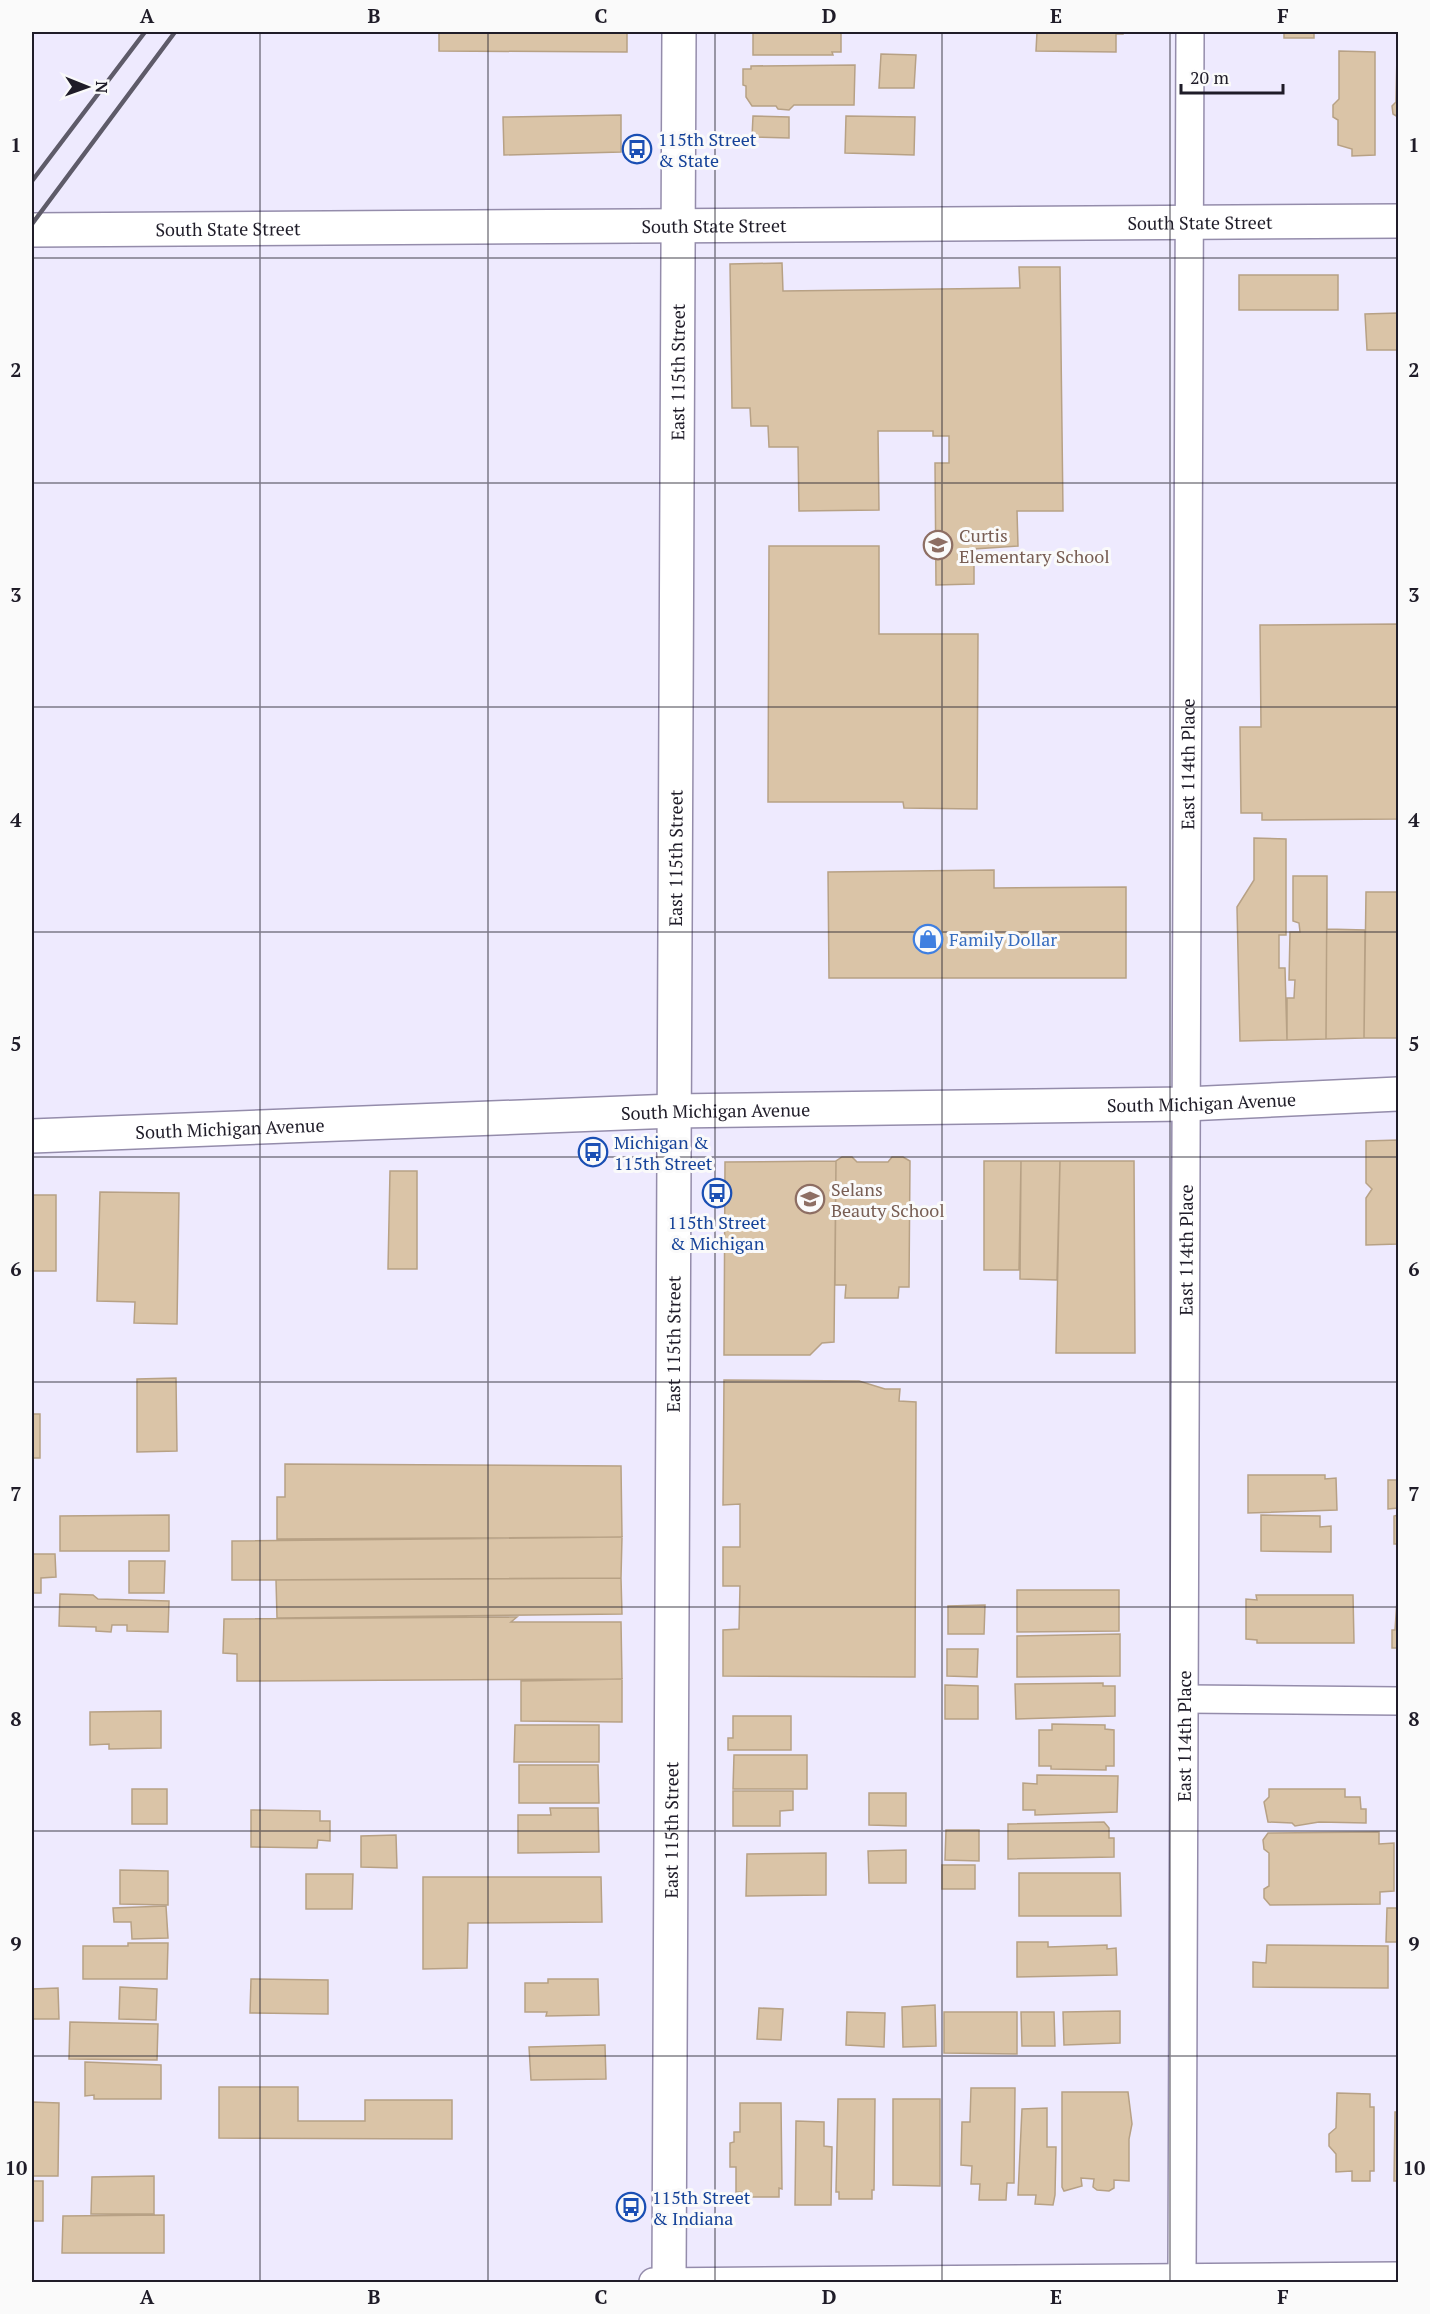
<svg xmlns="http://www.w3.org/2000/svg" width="1430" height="2314" viewBox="0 0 1430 2314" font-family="'PT Serif',serif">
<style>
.building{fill:#dac4a7;stroke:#b7a185;stroke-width:1.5}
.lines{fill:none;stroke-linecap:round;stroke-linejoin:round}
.street-casing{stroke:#948cab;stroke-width:30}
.secondary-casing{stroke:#948cab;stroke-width:36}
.street{stroke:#fff;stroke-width:27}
.secondary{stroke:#fff;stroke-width:33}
.rail{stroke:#5e5b69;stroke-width:4.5}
.grid{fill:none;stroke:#1f1c28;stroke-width:1.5;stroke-opacity:0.55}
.labels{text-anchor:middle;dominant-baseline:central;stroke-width:6;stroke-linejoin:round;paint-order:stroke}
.transit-label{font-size:18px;fill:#164399;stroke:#fafafa;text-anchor:start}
.street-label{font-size:18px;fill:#1f1c28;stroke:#fafafa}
.education-label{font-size:18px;fill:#785e54;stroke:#fafafa;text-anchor:start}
.shop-label{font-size:18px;fill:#366cbe;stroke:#fafafa;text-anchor:start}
.neatline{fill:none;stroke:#1f1c28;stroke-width:2}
.grid-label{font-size:20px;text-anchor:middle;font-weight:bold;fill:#1f1c28}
</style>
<rect width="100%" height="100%" fill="#eeeafe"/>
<path class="building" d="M439,32h188v20l-188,-1z
M753,32h88v20h-9l1,3h-80z
M1037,32h86v2h-7v18l-80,-1z
M1284,32h30v6h-30z
M1339,51l36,1v103l-23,1v-7l-14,-4v-25l-5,-3v-12l6,-6z
M1397,53h1v91v-27l-5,-3 -1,-8 4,-4z
M881,54l35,1 -2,33h-35z
M855,65l-1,40h-60l-5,5 -11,-1 -2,-3h-24l-6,-9v-11l-3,-1v-16h8v-3z
M621,115v37l-117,3 -1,-38z
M753,116l36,1v21l-37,-1z
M846,116l69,1 -1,38 -69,-2z
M782,263l1,28 237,-3 -1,-21h41l3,244h-46l1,35 -44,3v35l-38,1 -1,-122h14v-27h-16v-5h-55l1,79 -80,1 -1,-64h-29l-1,-21h-17l-1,-18h-18l-2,-144z
M1239,275h99v35h-99z
M1398,313v37h-31l-2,-36z
M769,546h110v88h99l-1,175 -73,-1 -1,-6h-135z
M1398,624v195l-136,1v-7h-21l-1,-86h21l-1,-102z
M1254,838l32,1v96h-7v33h6l2,72 -47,1 -3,-134 17,-27z
M994,870v18l132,-1v91h-297l-1,-106z
M1293,876h34l-1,163 -39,1v-42h7l1,-18h-6l1,-48h10l-1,-9 -6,-2z
M1327,876v53l38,1 -1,108 -38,1z
M1366,892h32v146h-34z
M1398,1140v104l-32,1v-47l6,-9 -6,-6v-42z
M842,1157h10l5,5h31l4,-5h11l7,4 -1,126h-10l-1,11h-53l1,-13h-11l1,-124z
M836,1161l-2,181 -12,1 -12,12h-86l1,-193z
M984,1161h37l-2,109h-35z
M1021,1161h39l-3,119 -37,-1z
M1060,1161h74l1,192h-79z
M390,1171h27v98h-29z
M100,1192l79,1 -2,131 -43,-1 1,-21 -38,-1z
M32,1195h24v76h-24z
M176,1378l1,73 -40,1v-73z
M724,1380l135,1 26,8h15l-1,12 17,1 -1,275 -192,-1v-46l16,-1 1,-43h-17v-39h17v-43l-17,1z
M32,1414h8v44h-8z
M285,1464l336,2 1,71 -345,2v-42h8z
M1248,1475h77v4l11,-1 1,32 -89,3z
M1388,1480h10v28l-10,1z
M169,1515v36h-109v-35z
M1261,1515l59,1v11l11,-1v26l-70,-1z
M1398,1515v29h-4v-28z
M622,1537l-1,41 -389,2v-39z
M32,1554h23l1,23 -15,1v15h-9z
M129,1561h36l-1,32h-35z
M621,1578l1,36 -345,4 -1,-38z
M1017,1590h102v41l-102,1z
M60,1594l33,1 5,4 71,2 -1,31 -41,-1v-6h-15l-1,7 -15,-1v-4l-37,-1z
M1256,1595h97l1,48h-97v-3l-11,-1v-40l11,1z
M1397,1600l1,48h-6v-18h3z
M985,1605l-1,29h-36v-28z
M517,1617l-6,5h110l1,57 -385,2v-27l-14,-1 1,-34z
M1120,1634v42l-103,1v-41z
M947,1649h31l-1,28 -30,-1z
M622,1679v43l-101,-1v-40z
M1103,1683v3h12v30l-99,3 -1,-35z
M945,1685l33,1v33h-33z
M161,1711v37l-52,1v-5l-19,1v-33z
M733,1716h58v34h-63v-12h5z
M1052,1724l53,1v4l9,1v36h-8v4l-55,-1v-3h-12v-36h13z
M515,1725h84v37h-85z
M734,1755h73v34h-74z
M519,1765h79l1,38h-80z
M1037,1775l81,1 -1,36 -82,3v-5h-12v-27l14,1z
M132,1789h35v35h-35z
M1269,1789h76v8h15l1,12h5v14l-47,-1 -24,4 -3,-3 -24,-1 -4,-20 5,-5z
M733,1791h60v19l-13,1v15h-47z
M869,1793h37v33l-37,-1z
M550,1808h48l1,44 -81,1v-38h33z
M251,1810l69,1v10h10v20l-12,-1 -1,8 -66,-1z
M1104,1822l5,6v10h5v19l-106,2v-35z
M946,1830h33v31l-34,-1z
M1379,1832v12l15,-1v48l-14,1v12l-110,1 -6,-7v-9l5,-3v-33l-5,-4 -1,-9 5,-7z
M396,1835l1,33 -36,-1v-31z
M906,1850v33h-37l-1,-32z
M826,1853v42l-80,1 1,-42z
M942,1865h33v24h-33z
M120,1870l48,1v34l-48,-1z
M1019,1873h101l1,43h-102z
M306,1874h47l-1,35h-46z
M423,1877h178l1,45 -134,1 -1,45 -44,1z
M166,1906l2,32 -36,1 -1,-17h-17l-1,-14z
M1387,1908h11v34h-12z
M1017,1942h31v5l59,-2v4l9,-1 1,27 -100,2z
M128,1943h40l-1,36h-84v-33h45z
M1267,1945l121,1v42l-135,-1v-25l13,1z
M251,1979l77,1v34l-78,-1z
M548,1979h50l1,36 -53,1 1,-4h-22v-29h23z
M120,1987l37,2 -1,31 -37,-1z
M58,1988l1,31h-27v-30z
M935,2005l1,41 -33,1 -1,-40z
M759,2008l24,1 -2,31 -24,-1z
M1120,2011v32l-56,2 -1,-33z
M847,2012l38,1 -1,34 -38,-2z
M944,2012h73v42l-73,-1z
M1021,2012h33l1,34h-33z
M70,2022l88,2 -1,36 -88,-1z
M605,2045l1,34 -75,1 -2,-33z
M85,2062l76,3v34h-67v-4l-9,1z
M219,2087h79v34h67v-21h87v39l-233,-1z
M971,2088h44l-1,95h-7l-1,17h-27l1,-16h-9l1,-18 -11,-1 1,-43h8z
M1062,2092h66l4,32 -3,15v42l-15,-1v8l-5,3 -12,-1 -4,-3 1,-8 -13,-1 1,8 -18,5 -2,-4z
M1337,2093l33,1v13h4v64h-4v10h-18v-10l-16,1v-18l-7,-8v-12l7,-6z
M838,2099h37l-1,91h-2v9h-33v-7h-3z
M893,2099h47v87l-47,-1z
M32,2102l27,1 -1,73h-26z
M740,2103h41l1,86 -3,-1v9h-30v-4l-13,-1v-25h-6v-24l4,-1v-10h6z
M1047,2108v39h9l-1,48 -2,10 -18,-1 1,-9h-18l4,-86z
M1395,2112h3v69h-4z
M796,2121l28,1v24l8,1 -1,58h-36z
M154,2176v38h-63l1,-37z
M32,2181h11v40h-11z
M164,2215v38h-102l1,-37z"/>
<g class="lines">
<g class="street-casing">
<g id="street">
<path d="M1185,1699l213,2"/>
<path id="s1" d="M1182,2278l8,-2246"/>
<path d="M653,2282l745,-6"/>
</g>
</g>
<g class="secondary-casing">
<g id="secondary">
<path id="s2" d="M32,230l1366,-9"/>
<path id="s3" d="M32,1136l642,-25 512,-7 212,-10"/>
<path id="s4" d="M669,2282l10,-2250"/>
</g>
</g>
<use href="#street" class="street"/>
<use href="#secondary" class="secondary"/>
<path class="rail" d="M32,181l113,-149
M32,224l143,-192"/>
</g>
<path class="grid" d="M260,32v2250M488,32v2250M715,32v2250M942,32v2250M1170,32v2250M32,258h1366M32,483h1366M32,707h1366M32,932h1366M32,1157h1366M32,1382h1366M32,1607h1366M32,1831h1366M32,2056h1366"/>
<defs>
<g id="bus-ring" transform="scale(1.5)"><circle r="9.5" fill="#fafafa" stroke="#1a4fb4" stroke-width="1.5"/><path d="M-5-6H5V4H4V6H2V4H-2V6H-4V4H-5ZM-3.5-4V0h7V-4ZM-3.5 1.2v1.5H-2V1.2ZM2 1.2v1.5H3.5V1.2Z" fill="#1a4fb4"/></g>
<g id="school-ring" transform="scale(1.5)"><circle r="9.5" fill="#fafafa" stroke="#8d6e63" stroke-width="1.5"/><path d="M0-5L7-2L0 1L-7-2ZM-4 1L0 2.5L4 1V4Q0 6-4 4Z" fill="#8d6e63"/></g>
<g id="shop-ring" transform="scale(1.5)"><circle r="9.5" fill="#fafafa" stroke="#3f7fe0" stroke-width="1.5"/><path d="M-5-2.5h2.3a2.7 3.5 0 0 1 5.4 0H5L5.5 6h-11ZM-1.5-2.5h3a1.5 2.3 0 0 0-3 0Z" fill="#3f7fe0"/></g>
</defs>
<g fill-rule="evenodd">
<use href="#bus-ring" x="637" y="149"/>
<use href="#school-ring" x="938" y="545"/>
<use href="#shop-ring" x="928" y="939"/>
<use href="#bus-ring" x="593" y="1152"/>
<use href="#bus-ring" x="717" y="1193"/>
<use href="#school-ring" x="810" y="1199"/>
<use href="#bus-ring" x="631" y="2207"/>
</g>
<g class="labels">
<g class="transit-label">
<text x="658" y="139">115th Street<tspan x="658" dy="21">&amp; State</tspan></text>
<text x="614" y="1142">Michigan &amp;<tspan x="614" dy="21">115th Street</tspan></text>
<text x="717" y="1222" text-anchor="middle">115th Street<tspan x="717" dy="21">&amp; Michigan</tspan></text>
<text x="652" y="2197">115th Street<tspan x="652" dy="21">&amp; Indiana</tspan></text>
</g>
<g class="street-label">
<text stroke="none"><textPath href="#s2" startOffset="1168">South State Street</textPath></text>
<text stroke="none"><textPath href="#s2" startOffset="682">South State Street</textPath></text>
<text stroke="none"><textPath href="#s2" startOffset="196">South State Street</textPath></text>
<text stroke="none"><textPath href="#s4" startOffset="1910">East 115th Street</textPath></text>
<text stroke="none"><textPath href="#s1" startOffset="1514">East 114th Place</textPath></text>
<text stroke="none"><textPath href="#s4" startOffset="1424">East 115th Street</textPath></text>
<text stroke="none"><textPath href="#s3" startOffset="1170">South Michigan Avenue</textPath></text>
<text stroke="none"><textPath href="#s3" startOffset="684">South Michigan Avenue</textPath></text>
<text stroke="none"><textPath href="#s3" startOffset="198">South Michigan Avenue</textPath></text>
<text stroke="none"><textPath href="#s1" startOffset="1028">East 114th Place</textPath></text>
<text stroke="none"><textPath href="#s4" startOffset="938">East 115th Street</textPath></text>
<text stroke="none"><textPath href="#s1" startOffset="542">East 114th Place</textPath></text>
<text stroke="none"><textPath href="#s4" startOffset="452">East 115th Street</textPath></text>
</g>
<g class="education-label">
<text x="959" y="535">Curtis<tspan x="959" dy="21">Elementary School</tspan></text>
<text x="831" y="1189">Selans<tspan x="831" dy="21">Beauty School</tspan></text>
</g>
<g class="shop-label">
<text x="949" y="939">Family Dollar</text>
</g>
</g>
<rect width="1430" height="2314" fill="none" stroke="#fafafa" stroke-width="66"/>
<g transform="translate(87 87) rotate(91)" stroke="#fafafa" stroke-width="4.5" paint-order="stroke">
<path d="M0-4.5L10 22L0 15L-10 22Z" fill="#1f1c28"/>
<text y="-9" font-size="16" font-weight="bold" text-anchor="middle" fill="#1f1c28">N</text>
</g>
<path d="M1181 84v9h102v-9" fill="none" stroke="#1f1c28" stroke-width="3"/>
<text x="1190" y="84" font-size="18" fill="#1f1c28" stroke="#fafafa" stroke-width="4.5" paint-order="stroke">20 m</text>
<rect x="33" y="33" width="1364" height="2248" class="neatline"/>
<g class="grid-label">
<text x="147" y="23">A</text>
<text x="374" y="23">B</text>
<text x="601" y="23">C</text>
<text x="829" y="23">D</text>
<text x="1056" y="23">E</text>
<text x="1283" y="23">F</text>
<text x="16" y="152">1</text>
<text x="1414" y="152">1</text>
<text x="16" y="377">2</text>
<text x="1414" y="377">2</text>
<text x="16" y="602">3</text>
<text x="1414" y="602">3</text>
<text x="16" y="827">4</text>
<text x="1414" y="827">4</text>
<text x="16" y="1051">5</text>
<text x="1414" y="1051">5</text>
<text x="16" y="1276">6</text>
<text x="1414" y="1276">6</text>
<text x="16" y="1501">7</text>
<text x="1414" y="1501">7</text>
<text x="16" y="1726">8</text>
<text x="1414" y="1726">8</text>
<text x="16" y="1951">9</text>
<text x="1414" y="1951">9</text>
<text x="16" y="2175">10</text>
<text x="1414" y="2175">10</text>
<text x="147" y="2304">A</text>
<text x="374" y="2304">B</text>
<text x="601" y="2304">C</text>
<text x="829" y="2304">D</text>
<text x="1056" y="2304">E</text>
<text x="1283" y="2304">F</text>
</g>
</svg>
